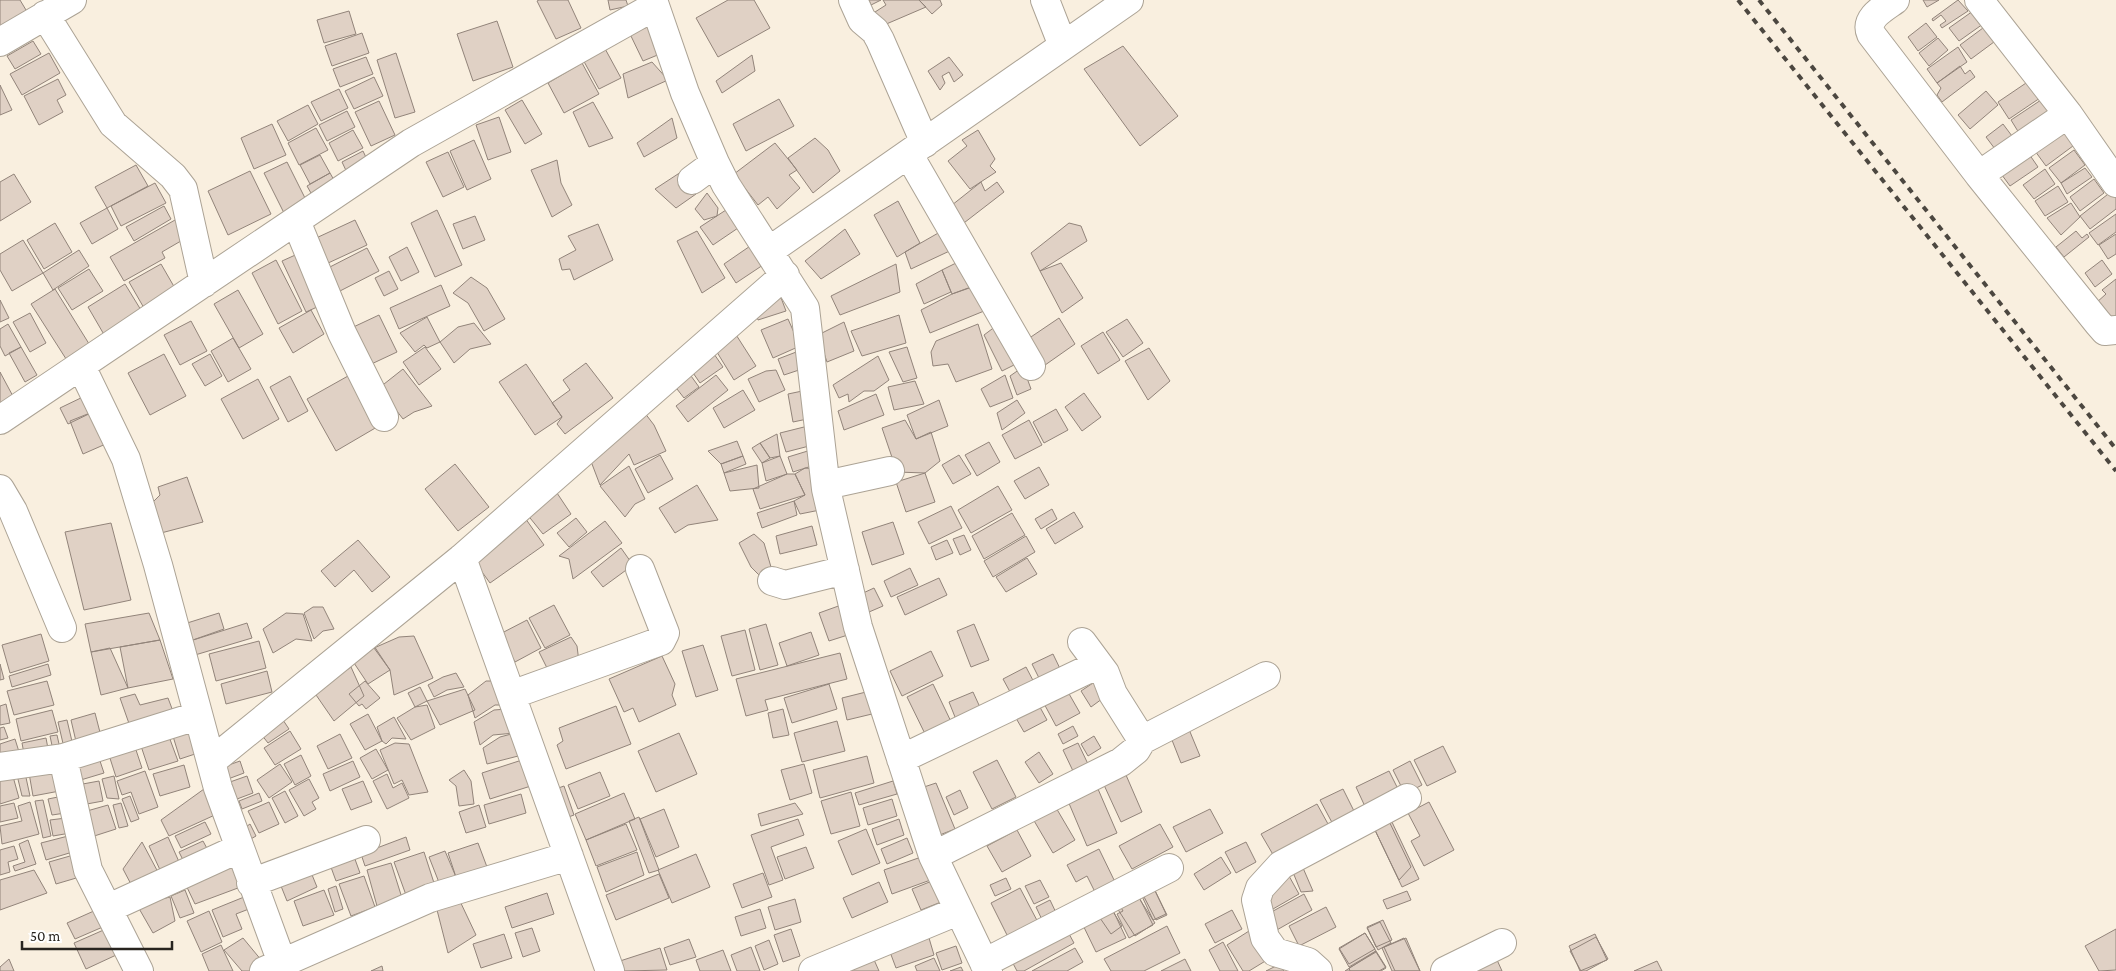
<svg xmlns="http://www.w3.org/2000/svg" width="2116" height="971" viewBox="0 0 2116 971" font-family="'Crimson Pro',serif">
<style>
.building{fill:#e0d1c5;stroke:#92847a}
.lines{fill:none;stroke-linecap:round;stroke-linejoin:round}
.minor-casing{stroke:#aca395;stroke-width:30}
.minor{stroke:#fff;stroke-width:28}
.rail{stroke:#4c4740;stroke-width:4;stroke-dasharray:6 6;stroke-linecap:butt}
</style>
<rect width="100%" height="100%" fill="#f9efdf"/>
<path class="building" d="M0,0h20l9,15 -29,18z
M539,0h29l13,28 -25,11 -19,-38z
M608,0h18l2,6 -18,4z
M728,0h26l16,28 -52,29 -22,-39z
M869,0h12l-10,5z
M883,0h36l7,7 -42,18 -9,-13 11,-7z
M919,0h21l2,5 -10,9z
M1923,0h16l-12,7z
M1958,0l10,11 -26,17 -2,-3 6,-4 -5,-6 -8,6 -1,-2z
M349,11l7,23 -32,9 -7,-23z
M1973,11l10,13 -24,17 -10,-13z
M497,21l16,46 -40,14 -16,-47z
M1926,23l11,14 -19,14 -10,-14z
M1987,25l11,14 -27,20 -11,-14z
M650,26l10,28 -17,7 -13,-27z
M362,33l7,20 -37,13 -7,-20z
M1938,38l10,12 -19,16 -10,-13z
M33,41l8,13 -26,15 -8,-13z
M603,45l18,33 -22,11 -18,-33z
M1123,46l55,70 -38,30 -56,-77z
M1958,47l9,15 -30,21 -10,-14z
M49,53l11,20 -38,22 -12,-21z
M396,53l19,59 -20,6 -18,-58z
M752,55l3,16 -33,22 -6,-12z
M366,57l7,17 -33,13 -7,-18z
M949,57l14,18 -9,7 -5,-10 -7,4 3,7 -5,7 -12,-19z
M652,62l16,18 -40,18 -5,-24z
M582,63l17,31 -35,19 -16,-30z
M1960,66l5,8 5,-4 5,7 -33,25 -5,-7 4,-7 -4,-5z
M374,77l9,19 -29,13 -9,-18z
M58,79l8,16 -9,5 6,12 -24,13 -15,-29z
M2029,81l11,17 -31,21 -11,-17z
M0,85l12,25 -12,5z
M339,89l9,19 -27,13 -10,-19z
M1986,91l12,14 -28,24 -12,-14z
M779,99l15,27 -48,25 -13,-27z
M522,100l20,34 -17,10 -20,-34z
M2041,100l9,12 -31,21 -8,-13z
M379,101l16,34 -24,11 -16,-34z
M593,102l20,36 -24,9 -16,-35z
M308,105l10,19 -30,17 -11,-20z
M347,111l8,16 -28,14 -8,-16z
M499,117l12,35 -23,8 -12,-35z
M672,118l5,20 -33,19 -7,-14z
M272,124l14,31 -32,14 -13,-31z
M2003,124l9,12 -17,13 -9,-12z
M316,128l12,22 -29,15 -11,-22z
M2066,128l11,15 -31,23 -11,-15z
M353,130l10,18 -25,13 -9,-18z
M978,130l17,29 -5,7 6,6 -26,17 -22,-28 19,-15 -5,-6z
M815,138l13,12 12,21 -27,22 -25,-35z
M474,140l17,39 -24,11 -17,-39z
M775,143l22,27 -8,5 11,13 -23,21 -9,-12 -10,8 -24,-31z
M2074,150l11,15 -24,18 -12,-15z
M363,151l8,17 -21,11 -8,-17z
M2027,151l11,16 -28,19 -11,-15z
M448,152l16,35 -21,10 -17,-35z
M320,155l10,18 -20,11 -10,-19z
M557,160l4,23 11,22 -20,12 -21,-47z
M287,162l20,40 -23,11 -20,-40z
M136,165l12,21 -41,22 -12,-21z
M2085,168l7,9 -25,17 -6,-11z
M2045,169l10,15 -21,15 -11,-14z
M250,171l21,43 -43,21 -20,-44z
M681,172l15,22 -20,14 -21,-19z
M330,173l9,16 -23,13 -9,-16z
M14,174l17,28 -31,19v-39z
M2094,179l10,14 -24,18 -10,-14z
M981,182l4,9 12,-9 7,10 -44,34 -13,-17z
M155,183l11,20 -45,23 -10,-20z
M2058,186l10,16 -23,14 -10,-15z
M2112,191l4,5v13l-26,20 -10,-13z
M707,193l11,15 -1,8 -13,4 -9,-11z
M898,201l22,42 -23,14 -23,-42z
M2071,203l9,14 -19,18 -14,-17z
M164,206l7,13 -37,22 -8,-14z
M107,208l11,21 -26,15 -12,-21z
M729,208l12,18 -28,19 -13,-18z
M437,210l25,55 -27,12 -24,-54z
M2116,214v18l-18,13 -9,-12z
M475,216l10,24 -22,9 -10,-25z
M175,220l11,18 -24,14 3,6 -41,23 -14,-24z
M355,220l12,25 -41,19 -12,-25z
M55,223l17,29 -28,17 -17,-29z
M1069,223l12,3 6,15 -47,30 -9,-18z
M598,224l15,36 -39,20 -4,-11 -8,1 -3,-11 17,-9 -8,-14z
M947,228l9,20 -45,21 -6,-17z
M845,229l15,25 -39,25 -16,-18z
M697,231l28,47 -23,15 -25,-52z
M2076,231l6,7 5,-4 2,3 -25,20 -8,-10z
M2116,234v20l-8,5 -9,-14z
M23,240l20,33 -31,18 -12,-21v-16z
M756,242l13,19 -33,22 -12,-19z
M407,247l12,25 -18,9 -12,-24z
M367,248l12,23 -41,21 -12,-23z
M79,250l10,16 -36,24 -10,-17z
M302,252l24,51 -20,9 -24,-51z
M964,259l11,27 -23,8 -10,-24z
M276,260l26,51 -24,13 -26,-51z
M2102,260l10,14 -17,13 -10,-14z
M1061,263l22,35 -21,15 -22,-42z
M161,264l15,26 -32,18 -15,-26z
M896,264l4,28 -60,23 -9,-19z
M89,269l14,22 -31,19 -14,-22z
M942,270l9,22 -27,12 -8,-20z
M389,271l9,18 -14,7 -9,-18z
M471,277l16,11 18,31 -21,12 -16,-28 -15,-10z
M2116,279v41l-4,3 -16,-20 10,-9 -4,-4z
M125,284l19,31 -38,23 -18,-31z
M979,284l10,25 -59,24 -9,-23 31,-16z
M441,285l9,21 -51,23 -9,-21z
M55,289l36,58 -23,15 -37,-58z
M238,290l25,44 -24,14 -25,-44z
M780,295l6,16 -28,9 -5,-16z
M0,300l9,18 -9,4z
M311,310l13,24 -31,19 -14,-25z
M30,313l16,30 -16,9 -17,-30z
M379,315l18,37 -32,15 -18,-37z
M899,315l7,28 -44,13 -11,-25z
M427,317l13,25 -13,6 -3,-3 -9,7 -15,-19z
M1059,318l16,26 -37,26 -16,-27z
M788,319l12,27 -27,12 -12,-28z
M1127,319l16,24 -20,14 -17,-25z
M1004,320l18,41 -20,10 -18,-36z
M191,321l16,30 -27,14 -16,-30z
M844,322l10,29 -27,11 -9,-27z
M474,323l17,21 -21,5 -16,14 -14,-21 18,-15z
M8,324l13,23 -16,9 -5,-10v-17z
M978,324l14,45 -36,13 -8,-18 -15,2 -2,-14 5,-11z
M733,330l23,36 -22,14 -22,-36z
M1103,332l17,28 -22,14 -17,-28z
M233,338l18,31 -23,13 -17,-31z
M21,347l16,28 -12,7 -16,-29z
M425,347l16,22 -22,16 -16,-23z
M907,347l10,31 -14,4 -14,-30z
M1149,348l21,33 -22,19 -23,-39z
M804,349l1,19 -21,7 -6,-16z
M712,351l11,16 -23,16 -11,-16z
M164,354l22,42 -36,19 -22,-42z
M210,354l12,22 -17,10 -13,-22z
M878,356l11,24 -15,11h-10l-15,11 -1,-8 -9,4 -6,-13z
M586,363l27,35 -48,36 -8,-10 5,-7 -10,-14 18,-13 -7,-10z
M526,364l36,53 -27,18 -36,-53z
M1023,367l8,22 -14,6 -7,-19z
M403,369l29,37 -18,6 -11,7 -24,-31z
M686,369l13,18 -15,11 -14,-18z
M776,370l9,20 -26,12 -11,-23 18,-8z
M0,372l15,28 -15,8z
M716,375l12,15 -40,32 -12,-16z
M1005,375l8,23 -23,9 -9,-18z
M290,376l18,35 -20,11 -18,-35z
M348,376l29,51 -41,24 -29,-52z
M258,379l21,40 -36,20 -22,-40z
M915,381l9,23 -30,6 -6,-23z
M743,390l12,20 -31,18 -11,-20z
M807,390l5,28 -19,4 -5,-28z
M1084,393l17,24 -19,14 -17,-24z
M876,394l8,21 -40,15 -6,-19z
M87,395l8,16 -27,13 -8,-16z
M939,400l9,26 -32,13 -9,-24z
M1017,400l8,13 -23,17 -5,-17z
M641,408l13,17 12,26 -32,14 -5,-11 -29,31 -8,-21 -8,-11z
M1056,409l12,21 -24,13 -11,-21z
M95,411l13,32 -25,11 -13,-33z
M905,420l11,19 15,-7 9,29 -15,12 -28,-1 -15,-44z
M1029,420l13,25 -27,14 -13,-24z
M808,426l5,19 -27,7 -6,-19z
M777,434l3,22 -10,2 -10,-15z
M737,441l6,15 -22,8 -13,-13z
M989,442l11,20 -23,14 -12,-21z
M760,443l10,15 -8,5 -10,-15z
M811,450l4,15 -22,7 -5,-15z
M660,455l13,24 -25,14 -13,-24z
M959,455l12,19 -18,10 -11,-19z
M743,456l3,8 -22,9 -3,-9z
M780,456l7,18 -21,7 -4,-18z
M455,464l34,43 -31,24 -33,-42z
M757,465l2,23 -29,3 -6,-18z
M629,466l16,33 -10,5 -10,13 -25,-31z
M1039,467l10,18 -24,14 -11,-18z
M805,468l10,1 10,40 -25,5 -6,-13 11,-6 -10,-21z
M925,473l10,29 -29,10 -10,-30z
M787,474h8l10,21 -45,14 -7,-20z
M187,477l16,45 -42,11 -10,-29 9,-9 -2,-8z
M697,485l21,35 -30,5 -13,8 -16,-25z
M998,486l14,24 -41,23 -13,-23z
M553,487l18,27 -28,20 -21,-26z
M794,501l3,14 -35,13 -5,-15z
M951,506l11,22 -33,16 -11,-22z
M1052,509l5,10 -16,10 -6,-10z
M1074,512l9,15 -28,17 -9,-15z
M1012,513l13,22 -41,24 -12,-23z
M523,515l21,30 -54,38 -21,-29z
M576,518l11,14 -18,15 -12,-14z
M605,521l17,22 -49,36 -4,-20 -10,-3z
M893,522l11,32 -32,11 -10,-33z
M111,523l20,77 -47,10 -19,-78z
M812,526l5,19 -37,9 -4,-18z
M754,534l10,9 7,24 -10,10 -10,-10 -12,-24z
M964,535l7,15 -11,5 -7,-16z
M1026,536l9,16 -42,25 -9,-16z
M358,540l32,37 -18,15 -18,-22 -19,17 -14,-16z
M947,540l6,13 -17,7 -5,-13z
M621,548l12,17 -30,22 -12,-15z
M1027,558l10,16 -31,18 -10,-15z
M910,568l8,17 -27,12 -7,-16z
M939,578l8,17 -42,20 -8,-18z
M874,588l9,18 -14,6 -8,-18z
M844,604l10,29 -25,8 -10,-28z
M554,605l16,30 -25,13 -16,-30z
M313,607h10l11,22 -11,2 -9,8 -10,-26z
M149,613l11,27 -69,12 -6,-28z
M219,613l5,16 -34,12 -6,-17z
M286,613l17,1 9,27 -16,-2 -23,14 -10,-24z
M527,620l14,28 -26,14 -15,-28z
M247,623l5,15 -57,17 -5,-14z
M766,624l12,41 -18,5 -11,-41z
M974,624l15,36 -18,7 -14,-36z
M745,630l10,40 -23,6 -11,-40z
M811,632l8,23 -32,11 -8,-23z
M41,634l8,27 -39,12 -8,-28z
M414,636l19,42 -39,17 -4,-25 -16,-22 25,-11z
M571,637l6,9 2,16 -29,12 -11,-22z
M160,640l13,39 -45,9 -8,-41z
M259,641l7,27 -50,13 -7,-27z
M372,643l18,27 -22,14 -18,-27z
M703,645l15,45 -22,7 -14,-46z
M110,648l18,40 -27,7 -10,-43z
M931,651l12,25 -41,20 -12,-25z
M840,653l7,26 -82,21 3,10 -22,6 -10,-37z
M1053,654l12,25 -21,9 -12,-24z
M662,656l13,28 -3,11 4,10 -37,17 -6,-14 -9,4 -15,-33z
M0,664l4,15 -4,1z
M48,664l3,11 -39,12 -3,-11z
M351,667l13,29 -30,25 -20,-29z
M1026,667l12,23 -23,11 -12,-22z
M267,671l5,21 -46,12 -5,-20z
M456,673l8,14 -17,3 -13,7 -6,-12 15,-8z
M47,681l7,24 -40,10 -7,-24z
M365,681l15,17 -14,11 -4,-5 -3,2 -10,-12z
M486,681h14l8,24h-13l-20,13 -7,-23z
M1096,681l10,15 -15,11 -10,-16z
M829,684l8,25 -45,14 -8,-25z
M933,684l22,46 -26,12 -22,-45z
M1064,685l16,28 -24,13 -15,-28z
M420,687l7,14 -12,6 -7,-14z
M465,689l10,21 -35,15 -13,-24z
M866,692l6,22 -25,6 -5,-22z
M973,692l11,24 -25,11 -10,-25z
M135,694l5,11 28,-7 6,16 -42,18 -12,-34z
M1036,700l11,20 -23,12 -11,-19z
M6,704l4,19 -10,2v-19z
M427,705l8,23 -24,12 -14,-22 18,-11z
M616,706l15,38 -65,25 -9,-24 6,-4 -4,-13z
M507,709l8,24 -22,2 -13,10 -6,-23 20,-12z
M783,709l6,26 -16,3 -5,-25z
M52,710l6,22 -37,9 -5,-22z
M95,713l8,31 -25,6 -7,-30z
M368,714l14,27 -17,9 -15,-26z
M394,717l12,22 -14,-1 -6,6 -4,-3 -5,-14z
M67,720l7,30 -9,2 -7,-30z
M283,720l6,9 -21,14 -7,-9z
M837,721l8,30 -43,11 -8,-29z
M195,725l9,26 -24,8 -8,-26z
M1073,726l5,10 -15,8 -5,-10z
M4,727l4,11 -8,2v-12z
M1188,727l12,29 -19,7 -11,-28z
M290,731l11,18 -26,16 -11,-17z
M519,732l7,22 -39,10 -4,-16 17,-11z
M679,733l18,41 -41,18 -18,-41z
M168,734l10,27 -29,9 -9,-27z
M340,734l12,24 -24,11 -11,-23z
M57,735l4,18 -7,2 -4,-19z
M1094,736l7,12 -13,8 -7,-12z
M46,738l3,16 -24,5 -3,-16z
M15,739l5,16 -20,7v-18z
M395,743l14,1 19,48 -19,3 -7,-15 -8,4 -14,-34z
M1078,743l10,21 -15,7 -10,-21z
M134,744l8,24 -26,9 -8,-25z
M1443,746l13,26 -29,14 -13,-26z
M376,749l12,21 -16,9 -12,-21z
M1039,752l14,22 -14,9 -14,-21z
M301,755l10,21 -16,9 -11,-21z
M867,756l7,27 -54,15 -7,-28z
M99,758l5,15 -30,9 -5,-15z
M525,759l9,26 -44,14 -8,-26z
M997,760l19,37 -24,12 -19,-37z
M240,761l4,12 -16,6 -5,-12z
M353,761l7,16 -30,14 -7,-17z
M1410,761l12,24 -17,9 -12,-24z
M280,764l12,18 -23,16 -12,-18z
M804,764l8,29 -22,7 -9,-30z
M184,765l6,22 -30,9 -7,-22z
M60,767l5,23 -32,6 -4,-23z
M464,770l7,11 3,23 -15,2 -3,-20 -7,-6z
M145,771l13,36 -19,7 -8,-22 -9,3 -5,-14z
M1389,771l13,26 -34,16 -12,-26z
M600,772l10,24 -32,13 -10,-24z
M12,773l7,25 -19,6v-27z
M25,773l5,23h-8l-5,-21z
M387,774l6,14 9,-5 7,15 -22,11 -14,-28z
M1126,775l16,37 -21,10 -17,-37z
M114,776l5,23 -12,-1 -5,-19z
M247,776l6,17 -16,6 -7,-17z
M309,779l10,19 -7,4 4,7 -12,7 -15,-26z
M99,781l4,20 -27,5 -4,-20z
M363,781l9,21 -21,8 -9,-21z
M893,781l4,13 -38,11 -4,-12z
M936,783l19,46 -18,7 -19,-47z
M564,786l10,29 -11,4 -10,-29z
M204,789l13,25 -48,22 -8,-16z
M1098,789l19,44 -30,13 -19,-45z
M1343,789l15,30 -22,11 -16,-30z
M960,790l8,18 -14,7 -8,-18z
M285,791l13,25 -13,7 -13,-25z
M851,792l9,34 -29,8 -10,-33z
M259,793l3,8 -20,8 -3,-8z
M624,793l11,26 -49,21 -11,-26z
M521,794l5,19 -37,11 -5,-19z
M68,795l4,17 -20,3 -4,-16z
M130,796l9,23 -8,3 -9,-23z
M892,799l5,17 -29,9 -5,-17z
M43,800l8,36 -8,2 -8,-37z
M30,802l9,32 -37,10 -2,-18 22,-5 -4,-15z
M269,802l10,22 -20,9 -11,-22z
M1429,802l25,48 -30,16 -13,-25 9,-5 -12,-23z
M14,803l4,15 -18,4v-16z
M121,803l7,23 -9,2 -6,-23z
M795,803l8,11 -42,12 -3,-12z
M1317,804l16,29 -58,25 -14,-24z
M108,805l8,24 -28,9 -8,-25z
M479,805l7,22 -20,6 -7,-21z
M1055,806l20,34 -22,13 -20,-34z
M664,809l15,38 -23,10 -16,-38z
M1210,809l13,24 -37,19 -13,-25z
M74,817l2,15 -23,4 -3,-16z
M639,817l20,53 -10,3 -20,-52z
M1387,817l24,50 -12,13 -27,-56z
M798,819l6,16 -33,12 12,33 -14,5 -18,-50z
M899,819l5,16 -27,10 -5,-16z
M1391,820l28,59 -17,8 -28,-59z
M205,822l6,12 -30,14 -6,-12z
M250,824l6,12 -7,4 -6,-11z
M626,824l11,26 -41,16 -10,-26z
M1160,824l13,23 -41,22 -13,-23z
M866,829l14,34 -28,12 -14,-34z
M1017,830l14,26 -29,16 -15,-26z
M72,835l4,16 -30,9 -5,-17z
M168,837l12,27 -19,8 -12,-26z
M406,837l4,13 -45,16 -4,-12z
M907,838l6,15 -26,11 -6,-15z
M28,840l8,24 -21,7 -2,-5 12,-4 -6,-18z
M203,841l7,13 -24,12 -7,-14z
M142,842l17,32 -26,14 -10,-19z
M1246,842l10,20 -20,11 -11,-21z
M478,843l9,24 -31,10 -8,-24z
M14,846l4,13 -10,3 2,10 -10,3v-25z
M806,847l8,21 -29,11 -8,-22z
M1099,849l17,35 -20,10 -9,-18 -11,6 -9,-17z
M352,851l8,22 -24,8 -8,-22z
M445,851l11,26 -16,8 -11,-28z
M424,852l11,34 -29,9 -12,-33z
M637,852l7,23 -38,17 -9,-25z
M77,854l6,22 -27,8 -7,-22z
M696,854l14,33 -38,16 -14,-33z
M927,855l9,23 -44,16 -8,-24z
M236,857l10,28 -51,19 -12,-25z
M1221,857l10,16 -27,17 -10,-16z
M1300,861l13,30 -12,1 -11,-27z
M391,863l11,35 -25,8 -10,-36z
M308,865l9,22 -30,14 -10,-25z
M34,870l13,23 -47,17v-30z
M763,873l9,24 -30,11 -9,-24z
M659,874l10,24 -53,22 -10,-25z
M364,876l11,31 -24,9 -12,-32z
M1289,876l10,18 -26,15 -10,-18z
M1006,878l5,11 -16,7 -5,-11z
M937,879l9,21 -25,10 -9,-21z
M1040,880l9,17 -15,7 -9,-18z
M879,882l9,20 -36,16 -9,-20z
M1152,885l15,30 -11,5 -15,-29z
M336,886l7,23 -8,3 -7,-23z
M1153,886l13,28 -13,6 -13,-28z
M1020,888l21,40 -30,15 -20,-40z
M185,890l9,23 -14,5 -9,-22z
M324,890l10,25 -31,11 -9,-25z
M1407,891l4,9 -24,9 -4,-9z
M547,893l7,21 -42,14 -7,-21z
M1137,893l16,32 -24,13 -12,-24 6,-3 -5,-9z
M1304,894l8,16 -37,21 -9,-16z
M249,895l5,12 -18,7 6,15 -19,8 -11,-27z
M1137,895l18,28 -20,13 -18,-28z
M170,897l5,24 -22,12 -16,-28z
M458,897l18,38 -28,18 -12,-47z
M795,899l6,23 -26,8 -7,-23z
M1050,900l9,19 -14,7 -9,-19z
M1110,904l16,34 -30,14 -16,-33z
M105,906l7,17 -37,16 -8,-16z
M1326,907l10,20 -37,19 -10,-20z
M760,909l6,19 -25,8 -6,-19z
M1112,910l10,16 -11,8 -11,-16z
M1232,910l10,19 -27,14 -10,-19z
M209,911l13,31 -21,10 -14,-31z
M1383,920l9,20 -16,7 -9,-20z
M1380,922l11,21 -13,7 -11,-22z
M1063,923l11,20 -50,28h-7l-9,-17z
M115,925l12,25 -41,19 -12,-26z
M1167,926l13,27 -36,18h-33l-7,-12z
M532,928l8,23 -17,6 -8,-24z
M791,929l9,27 -17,6 -9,-27z
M2116,929v41l-17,1 -14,-25z
M1249,931l18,29 -18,11h-6l-16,-26z
M1365,933l11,18 -27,16 -10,-18z
M1365,933l10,16 -26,15 -10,-16z
M504,934l8,24 -31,10 -8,-24z
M1595,934l12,26 -27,11 -11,-25z
M1596,937l12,22 -22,12h-5l-11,-20z
M243,938l19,23 -12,10h-8l-18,-21z
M929,938l5,17 -38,13 -6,-16z
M1404,938l16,33h-25l-11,-24z
M1406,938l14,33h-28l-10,-23z
M689,939l7,18 -26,8 -6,-17z
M769,940l9,24 -14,6 -9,-24z
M1223,942l15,29h-18l-11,-21z
M221,945l12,26h-24l-7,-17z
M956,946l6,17 -20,7 -6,-17z
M751,947l9,24h-23l-6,-16z
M660,948l7,22 -44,1 -3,-10z
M1075,948l8,14 -16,9h-35z
M723,950l8,21h-31l-4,-11z
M1376,951l10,16 -7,4h-34z
M1493,951l9,20h-35z
M1376,952l10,16 -5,3h-31l-1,-3z
M871,953l8,18h-37z
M934,958l6,13h-23l-2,-5z
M9,959l5,12h-14v-4z
M1185,959l6,12h-30z
M1657,961l5,10h-28z
M1280,964l4,7h-18z
M382,966l1,5h-12z
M961,967l2,4h-13z"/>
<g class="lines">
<g class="minor-casing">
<path id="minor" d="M653,0l32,93 30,70 11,22 79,123 21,181 32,138 75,229 55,115
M853,0l9,20 13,11 5,9 45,103
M1045,0l18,46
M1895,0c-11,8 -31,18 -24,34l108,141 119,148 7,8 11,-1
M1979,0l89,114 48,69
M45,15l68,109 60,52 10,13 21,94
M0,42l72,-42
M909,155l122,211
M1979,175l89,-61
M692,180l23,-17
M296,221l46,112 42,84
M769,251l360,-251
M81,366l45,93 32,106 60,223 67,183
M0,420l411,-277 244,-137
M826,485l64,-14
M0,489l13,22 49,117
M462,558l148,413
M772,581l13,4 60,-15
M1082,642l23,31 8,21 29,46
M511,695l150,-54 4,-8 -25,-64
M63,758l25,112 51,101
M901,759l196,-94
M212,761l250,-203 323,-283
M0,767l63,-9 134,-42
M933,856l188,-94 15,-12 6,-10 124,-64
M251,883l115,-43
M109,908l131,-60
M984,963l185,-95
M264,971l166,-73 139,-42
M813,971l145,-60
M1318,971l-10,-9 -33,-10 -10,-14 -9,-38 4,-12 21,-23 126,-67
M1445,971l57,-28"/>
</g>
<use href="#minor" class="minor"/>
<path class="rail" d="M1738,0l378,471
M1759,0l357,449"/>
</g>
<path d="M22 941v8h150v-8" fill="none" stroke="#28241f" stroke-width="2.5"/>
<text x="30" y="941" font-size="15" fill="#28241f" stroke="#ffffff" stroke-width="4" paint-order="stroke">50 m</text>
</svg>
